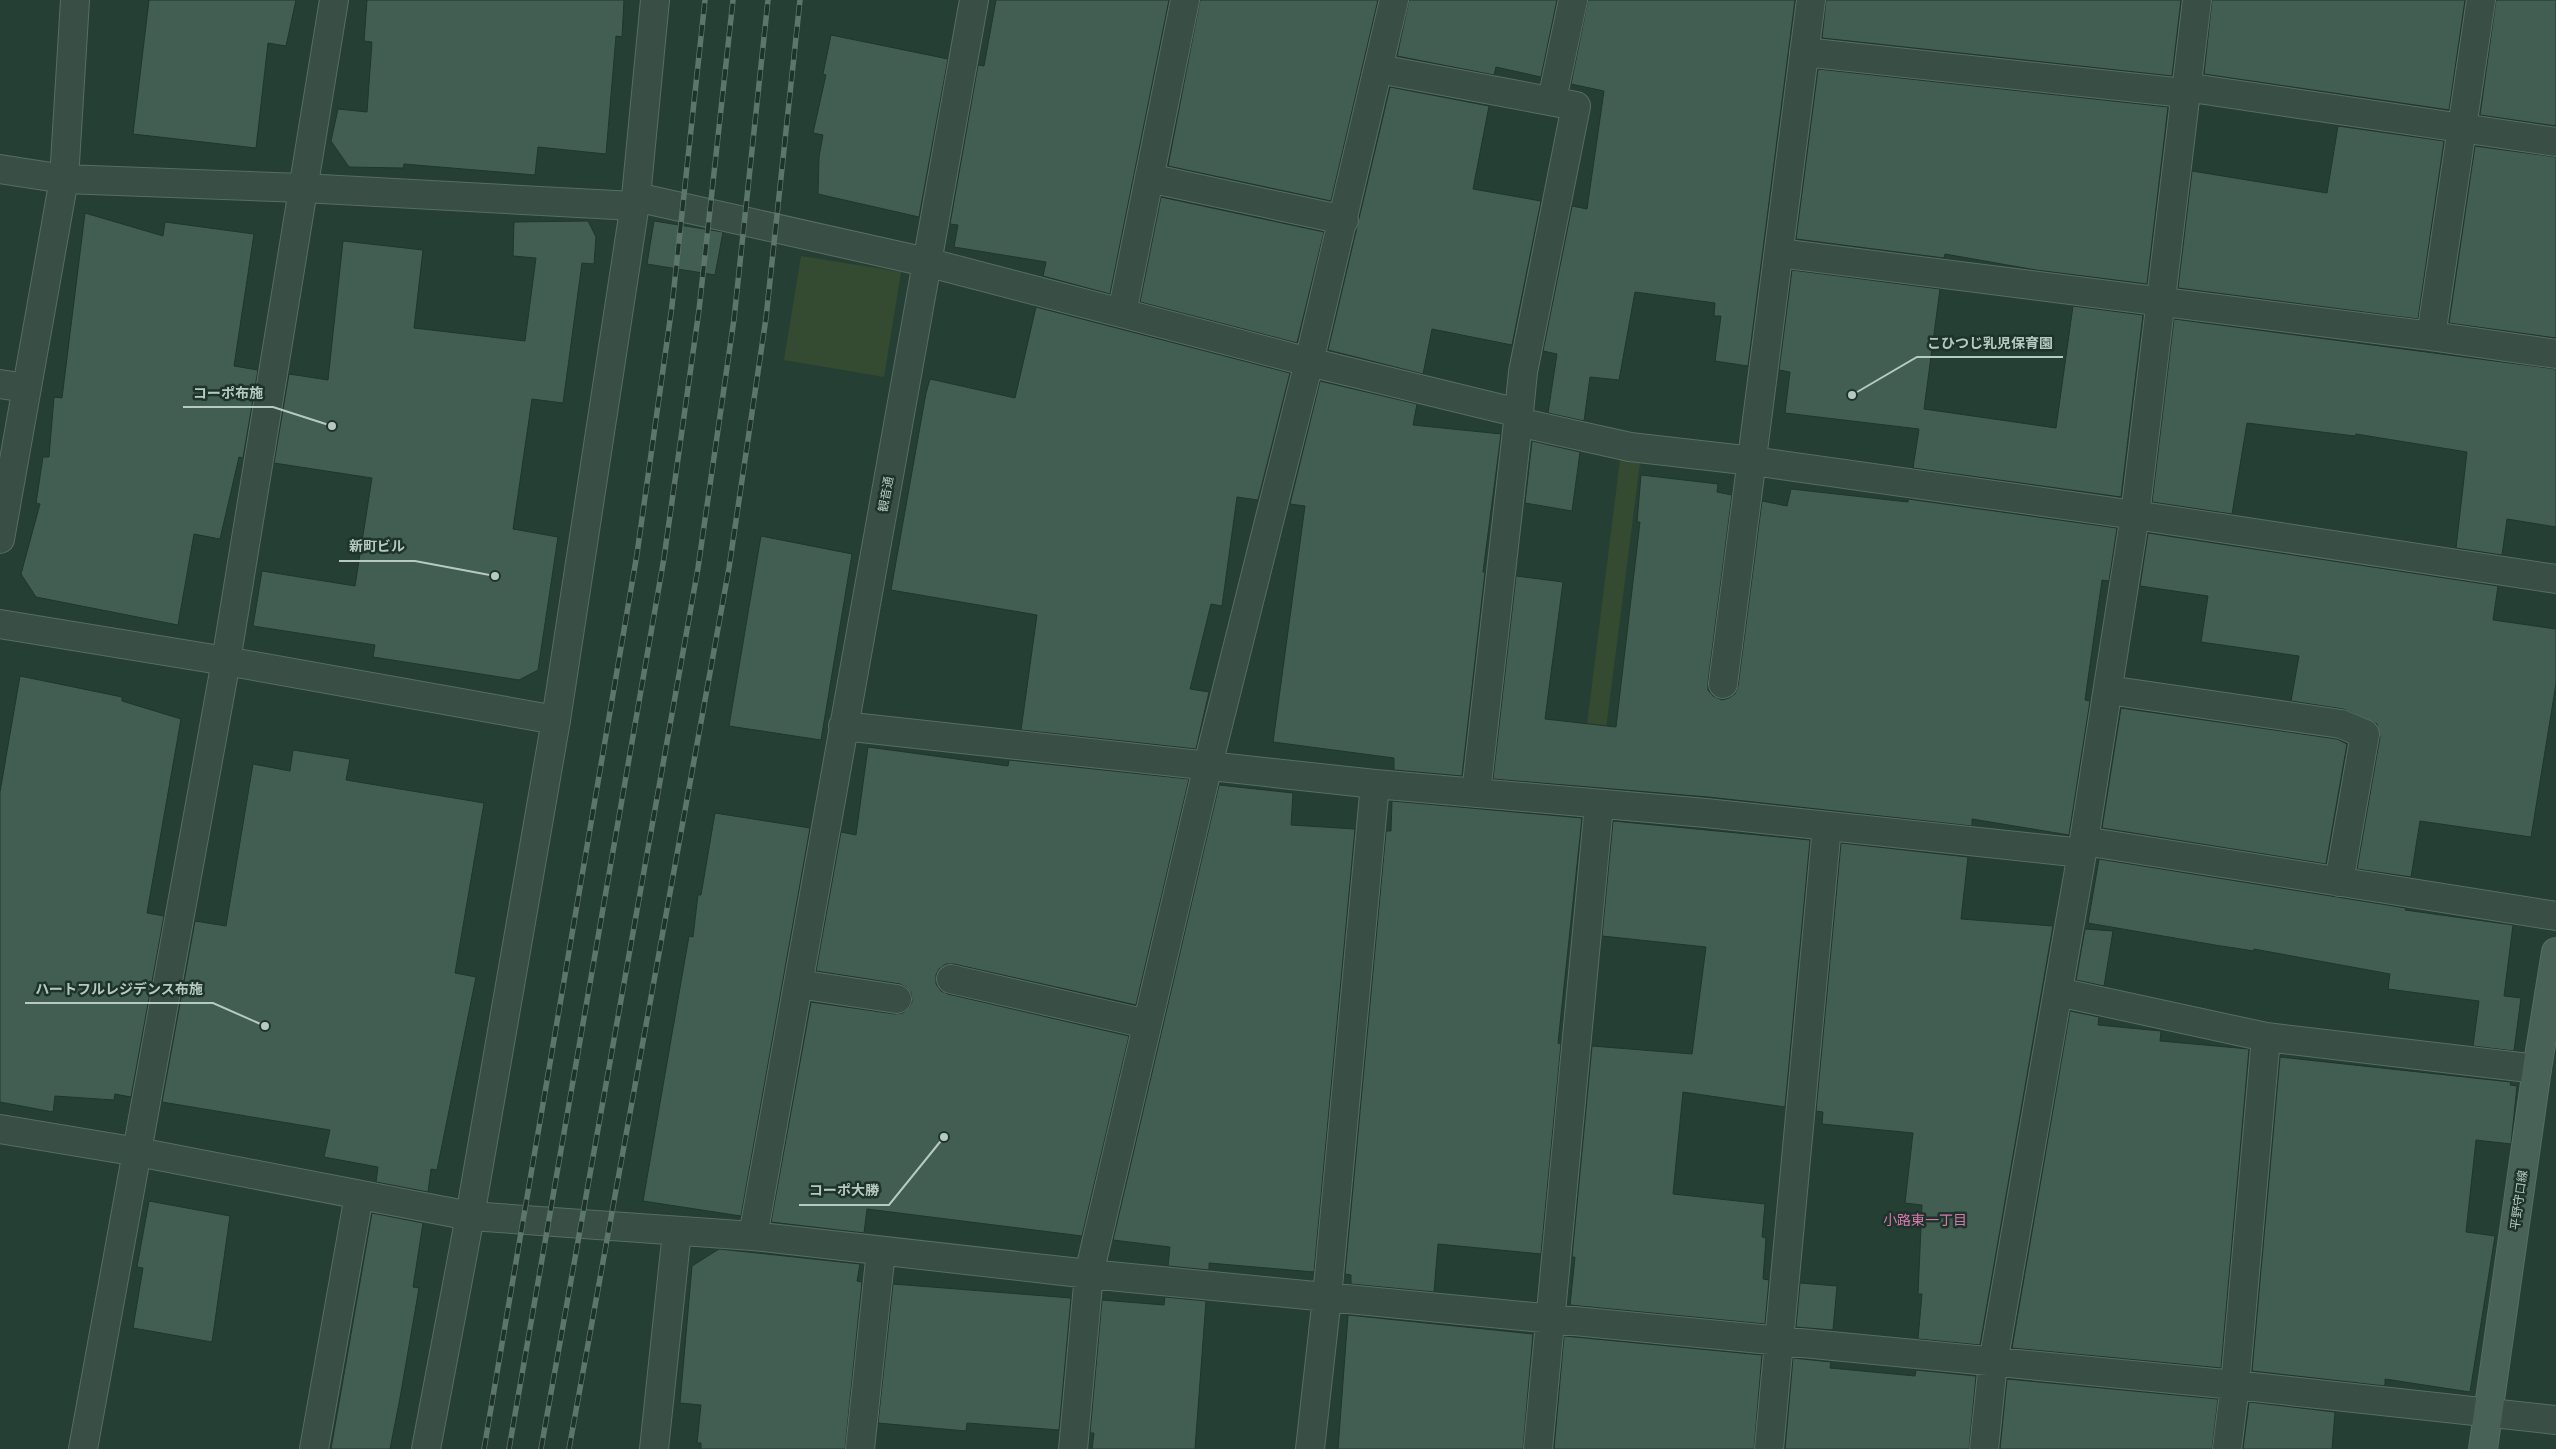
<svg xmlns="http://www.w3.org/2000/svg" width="2556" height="1449" viewBox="0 0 2556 1449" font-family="Barlow,'Noto Sans JP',sans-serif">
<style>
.green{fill:#344b32}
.building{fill:#425e53;stroke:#20362d}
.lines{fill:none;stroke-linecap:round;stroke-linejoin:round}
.minor-casing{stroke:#576d64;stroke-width:30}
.tertiary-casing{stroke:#576d64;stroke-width:30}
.secondary-casing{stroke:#576d64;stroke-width:30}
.minor{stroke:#394f46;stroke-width:28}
.tertiary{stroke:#394f46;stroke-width:28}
.secondary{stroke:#486258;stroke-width:28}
.rail-casing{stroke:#5c766b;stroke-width:5.5}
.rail{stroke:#1e342b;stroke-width:4;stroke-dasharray:11;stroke-linecap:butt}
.labels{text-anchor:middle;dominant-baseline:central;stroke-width:5;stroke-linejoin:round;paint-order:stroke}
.street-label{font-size:12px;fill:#b6cac2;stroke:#1e342b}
.neighbourhood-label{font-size:14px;fill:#d876ae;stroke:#1e342b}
.leader{fill:none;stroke:#b6cac2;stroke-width:2}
.callout-dot{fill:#b6cac2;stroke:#1e342b;stroke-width:2}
.callout-label{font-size:14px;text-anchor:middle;font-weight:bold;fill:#b6cac2;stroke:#1e342b;stroke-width:5;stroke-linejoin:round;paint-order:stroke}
</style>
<rect width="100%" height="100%" fill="#253f34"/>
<path class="green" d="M801,256l100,16 -17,105 -100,-17z
M1620,460l20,3 -42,328 -19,-2z"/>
<path class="building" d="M149,0h147l-10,46 -18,-3 -12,105 -123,-14z
M367,0h257l-2,37 -6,-1 -10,118 -68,-7 -3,28 -131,-11 -1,4 -54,-1 -18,-26 7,-32 29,3 5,-70 -8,-1z
M996,0h173l-59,294 -67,-18 3,-14 -92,-15 4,-22 -8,-1 28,-159 6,1z
M1200,0h178l-47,201 -163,-35z
M1409,0h148l-16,77 -45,-10 -2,8 -97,-19z
M1588,0h207l-47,366 -33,-5 6,-45h-7l1,-13 -80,-11 -16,88 -29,-3 -6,44 -36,-8 9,-59 -14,-3 29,-145 15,3 17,-118 -33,-7z
M1826,0h355l-9,76 -350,-38z
M2212,0h253l-16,110 -245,-36z
M2496,0h60v126l-76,-11z
M831,35l117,24 -29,158 -101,-23 1,-37 4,-22 -10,-2 13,-58 -3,-1z
M1818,69l350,38 -21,177 -111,-14 -91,-16 -1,4 -148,-19z
M1390,87l99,19 -16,83 68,12 -29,144 -80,-16 -9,45 -95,-24z
M2338,126l106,15 -26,178 -240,-31 14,-117 135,22z
M2475,146l81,11v181l-107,-15z
M1161,197l163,35 -27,111 -157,-41z
M85,213l78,23 2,-14 89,12 -20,132 24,4 -15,88 -4,-1 -19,82 -26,-5 -16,91 -142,-28 -15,-23 19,-70 -4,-1 7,-46h6l5,-60 8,1z
M588,221l8,16 -2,27 -12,-1 -19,140 -31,-4 -19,130 45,8 -20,133 -19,10 -146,-23 2,-12 -122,-19 9,-55 93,15 17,-108 -98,-15 15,-89 39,6 15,-139 80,9 -9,78 111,13 11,-83 -23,-2 1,-34z
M654,221l69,11 -8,43 -68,-11z
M1792,270l148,19 -16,120 132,19 17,-122 70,9 -22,182 -208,-29 6,-39 -134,-16 5,-41 -11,-2z
M1036,307l254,66 -32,127 -21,-3 -15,109 -11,-2 -21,85 19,3 -13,57 -175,-19 16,-115 -146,-25 35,-197 4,-14 85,19z
M2174,319l382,50v158l-49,-8 -5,36 -46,-7 11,-96 -111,-18 -1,2 -108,-13 -15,91 -80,-12z
M1320,381l97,23 -4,21 88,9 -18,138h2l-23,204 -68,-6v-12l-121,-16 32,-236 -15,-2z
M1532,441l48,11 -8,59 -47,-8z
M1641,475l77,9 -1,8 15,3 -24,187v8l5,6 9,4 7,-2 6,-4 3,-8 24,-185 25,5 4,-17 117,13v-3l209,29 -8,53 -7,-1 -17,120 5,1 -21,134 -97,-16v7l-264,-29 -215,-18 23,-203 47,6 -18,137 71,8 24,-205h-3z
M2148,533l350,53 -5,34 63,9v55l-25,153 -111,-16 -9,56 -54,-8 23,-132 -3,-13 -34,-15 -52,-8 8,-45 -98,-14 7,-46 -68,-10z
M761,536l91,18 -31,186 -92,-14z
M20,676l102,21v4l59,18 -34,194 17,3 -33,181 -16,-3 -1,6 -59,-4 -2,16 -53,-10v-310z
M2121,708l216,31 10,5 -21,120 -224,-36z
M868,747l140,19 1,-6 180,19 -53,226 -182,-41h-8l-7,5 -3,6v9l5,7 7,3 181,42 -47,200 -215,-27 -3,24 -93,-11 40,-220 84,12 8,-1 6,-5 3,-6 -1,-9 -5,-6 -6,-3 -84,-13 25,-139 15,3z
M293,750l57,9 -4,21 138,23 -29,170 21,4 -39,193 -6,-1 -3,23 -52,-10 2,-15 -54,-10 6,-27 -168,-28 33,-181 31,5 27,-162 37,7z
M1219,785l74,8 -2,32 64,4 -41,443 -105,-9v7l-41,-4 2,-19 -57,-7z
M1392,801l190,17 -24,225 3,1 -20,210 -103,-10 -4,48 -83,-8v-9l-6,-1 41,-443h5z
M715,813l95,15 -69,388 -98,-15 46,-265 4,1 5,-42h3z
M1613,821l197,19 -25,267 -102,-15 -3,30 -7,72 92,10 -3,33 4,1 -3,41 6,1 -4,44 -195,-19 5,-48h-3l20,-211 100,8 14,-107 -104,-11z
M1841,843l127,14 -7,62 92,7 -73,419 -62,-6 4,-45h-4l4,-89 -17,-2 8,-70 -91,-9 1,-12 -7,-1z
M2099,859l307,49 -1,2 108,15 -9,71 17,2 -7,53 -41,-5 6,-45 -91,-12 2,-15 -136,-25v2l-39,-6 -127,-22z
M2085,929l28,2 -9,55 -28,-6z
M2070,1011l29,6 -1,8 63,6 -1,10 89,8 -28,319 -209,-20z
M2280,1057l231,25 -1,3 7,1 -6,58 -35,-4 -10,92 29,4 -25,156 -85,-13v7l-133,-15z
M149,1201l81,15 -18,126 -79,-14 10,-60 -6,-1z
M372,1213l51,10 -10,64 6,1 -19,110 -10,51h-59z
M719,1249l141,15 -3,17 5,1 -17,167h-144v-6h-4l4,-38 -21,-2 12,-137z
M1800,1283l37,3 -4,44 -37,-3z
M893,1284l178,14 -12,132 -92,-7 -1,8 -88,-8z
M1165,1297l41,4 -11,148h-103l2,-16h-4l12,-133 62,5z
M1348,1315l185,19 -10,115h-185z
M1564,1336l198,19 -8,94h-200z
M1793,1358l38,4 -1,6 85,8 1,-6 60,6 -7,73h-184z
M2007,1379l211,20 -6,50h-212z
M2249,1402l86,10 -3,37h-89z"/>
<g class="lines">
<g class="minor-casing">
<path id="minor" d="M1804,52l380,41
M1379,69l197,37 -53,266 -5,50
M2185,87l371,55
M1552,100l21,-100
M0,169l64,10 239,9 331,18
M1149,178l195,42
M636,197l290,65 383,100 210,51
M1779,253l652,83 125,18
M1122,313l63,-313
M2431,336l50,-336
M0,384l27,4
M0,539l64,-360 11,-179
M0,624l226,37 330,59
M1723,684l88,-684
M2108,690l233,34 24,10 -26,148
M843,726l532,58 331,29 376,40
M1476,793l42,-371 112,25 123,14 382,54 421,64
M2084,841l472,75
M951,979l196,45
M798,984l99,15
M2058,992l208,45 271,32
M0,1129l138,23 332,64 283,20 336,38 1146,111 321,35
M753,1236l221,-1236
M83,1449l143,-788 108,-661
M314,1449l45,-254
M654,1449l23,-218
M860,1449l21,-198
M1073,1449l16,-175 119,-509 101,-403 85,-362
M1310,1449l17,-152 48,-513
M1538,1449l61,-644
M1769,1449l58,-623
M1984,1449l9,-86 89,-510 53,-338 62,-515
M2227,1449l8,-64 31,-348"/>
</g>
<g class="tertiary-casing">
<path id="tertiary" d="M426,1449l44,-233 86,-496 80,-523 19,-197"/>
</g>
<g class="secondary-casing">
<path id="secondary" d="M2483,1449l54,-380 19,-117"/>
</g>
<use href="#minor" class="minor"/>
<use href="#tertiary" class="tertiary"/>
<use href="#secondary" class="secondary"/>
<g class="rail-casing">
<path id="rail" d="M484,1449l153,-895 35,-248 33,-306
M509,1449l155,-891 35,-248 34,-310
M541,1449l157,-881 36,-249 34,-319
M569,1449l160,-881 37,-250 34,-318"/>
</g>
<use href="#rail" class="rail"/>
</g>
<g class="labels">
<g class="street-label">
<text transform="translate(885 494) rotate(-80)">観音通</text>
<text transform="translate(2518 1200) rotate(-82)">平野守口線</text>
</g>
<g class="neighbourhood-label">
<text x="1925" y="1219">小路東一丁目</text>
</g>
</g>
<path class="leader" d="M1852 395L1917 357H2063M332 426L273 407H183M495 576L415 561H339M265 1026L213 1003H25M944 1137L889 1205H799"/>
<g class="callout-dot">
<circle cx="1852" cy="395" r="5"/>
<circle cx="332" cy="426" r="5"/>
<circle cx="495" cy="576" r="5"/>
<circle cx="265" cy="1026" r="5"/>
<circle cx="944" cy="1137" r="5"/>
</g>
<g class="callout-label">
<text x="1990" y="348">こひつじ乳児保育園</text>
<text x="228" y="398">コーポ布施</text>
<text x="377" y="551">新町ビル</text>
<text x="119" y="994">ハートフルレジデンス布施</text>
<text x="844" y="1195">コーポ大勝</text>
</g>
</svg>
